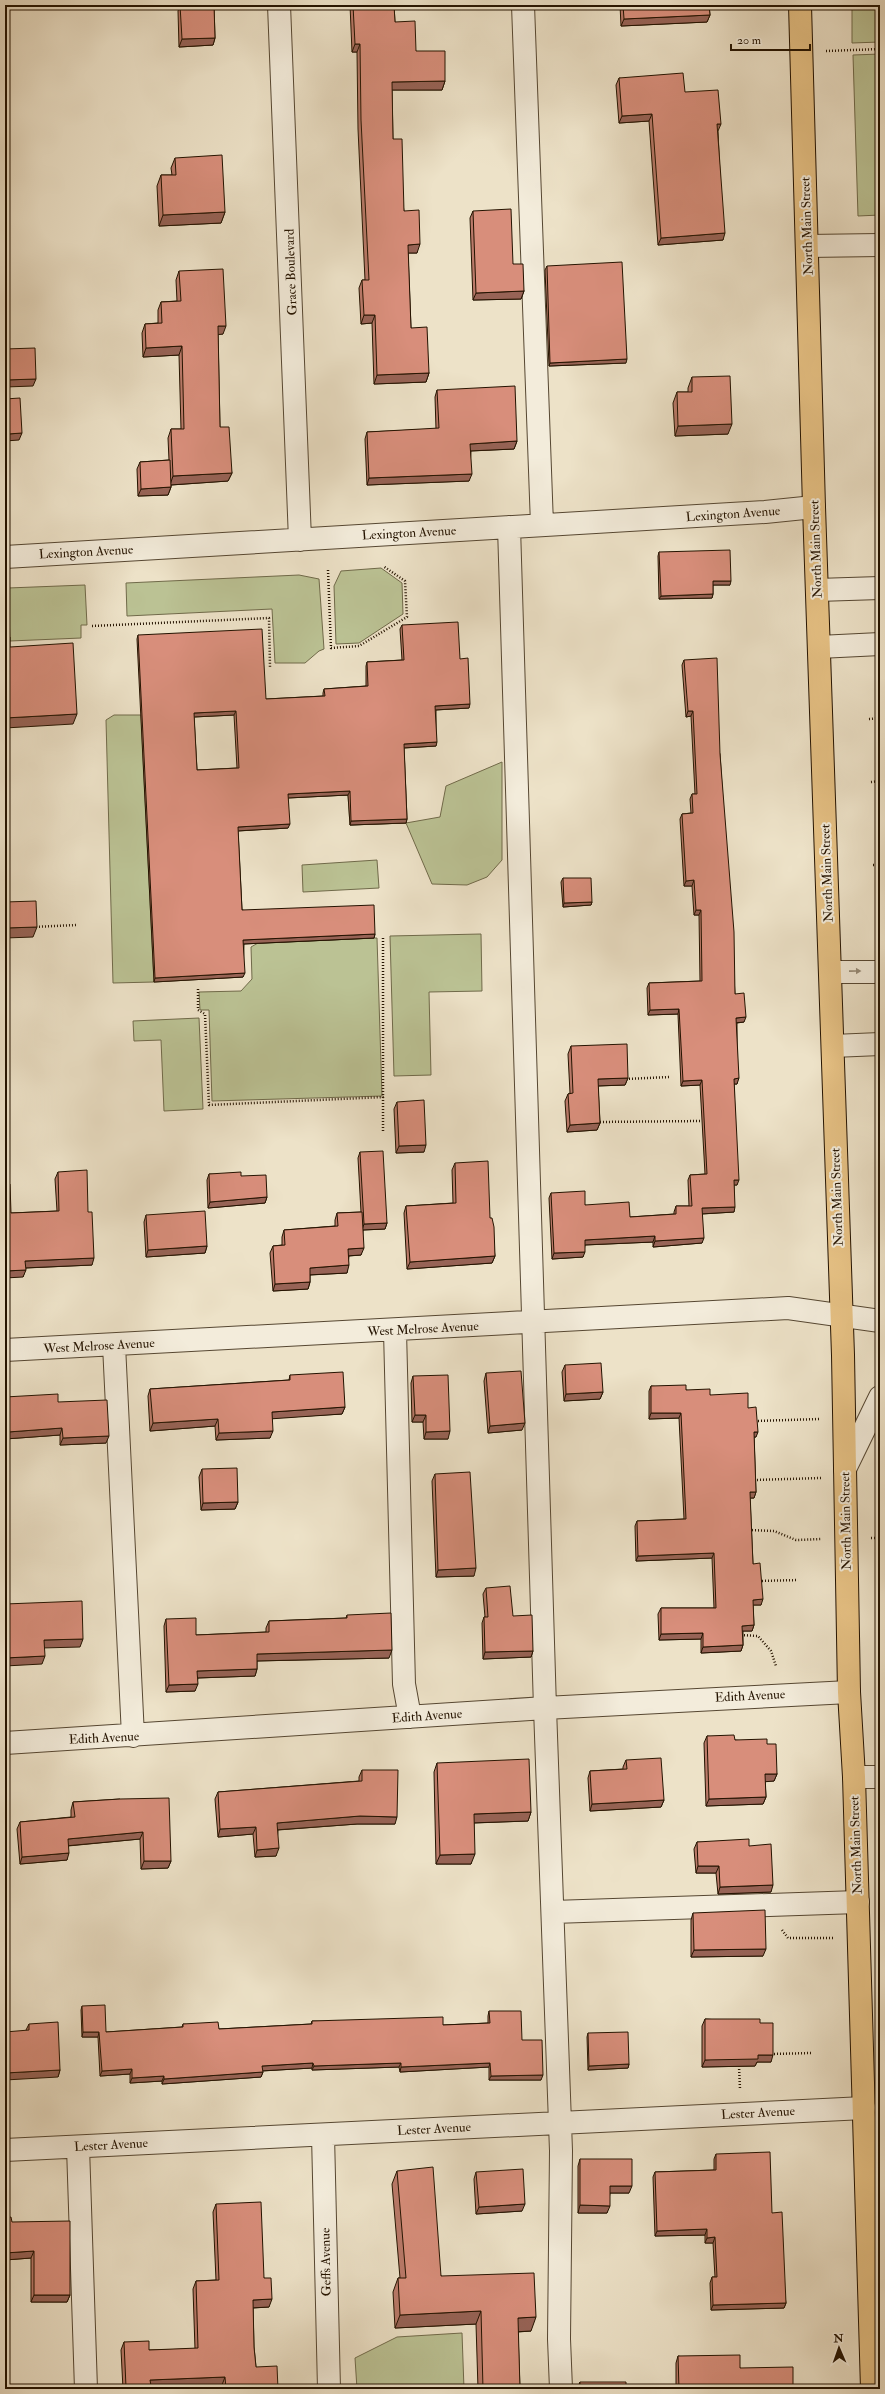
<svg xmlns="http://www.w3.org/2000/svg" width="885" height="2394" viewBox="0 0 885 2394" font-family="'IM FELL Double Pica',serif">
<style>
.green{fill:#bbc294;stroke:#706a4a}
.lines{fill:none;stroke-linecap:round;stroke-linejoin:round}
.minor-casing{stroke:#564732;stroke-width:24}
.major-casing{stroke:#241300;stroke-width:24}
.path{stroke:#241300;stroke-width:2.5;stroke-dasharray:1 2;stroke-linecap:butt}
.minor{stroke:#f3ecdb;stroke-width:22}
.major{stroke:#e6c184;stroke-width:22}
.wall{fill:#ba7a6a;stroke:#241300;fill-rule:evenodd}
.shaded-wall{fill:#976356;stroke:#241300}
.building{fill:#d88e7b;stroke:#241300;fill-rule:evenodd}
.oneway{fill:#968a78}
.labels{text-anchor:middle;dominant-baseline:central;stroke-width:4;stroke-linejoin:round;paint-order:stroke}
.street-label{font-size:13px;fill:#241300;stroke:#f3ecdb}
</style>
<rect width="100%" height="100%" fill="#ede2c8"/>
<filter id="stains"><feTurbulence type="fractalNoise" baseFrequency=".005" numOctaves="4"/><feColorMatrix values="0 0 0 0 .2 0 0 0 0 .09 0 0 0 0 .02 0 0 0 .5 -.17"/></filter>
<radialGradient id="worn" r=".72"><stop offset=".6" stop-color="#630" stop-opacity="0"/><stop offset="1" stop-color="#630" stop-opacity=".3"/></radialGradient>
<path class="green" d="M852,5h28v37l-28,1z
M880,54v161l-22,1 -5,-161z
M381,568l21,15 1,31 -44,29 -23,1 -2,-58 7,-15z
M299,575l20,4 5,70 -5,2 -14,12h-30l-3,-54 -145,7 -1,-33z
M85,585l2,40h-6v13l-71,3 -2,-53z
M114,715h27l13,267 -41,1 -7,-263z
M402,737l4,86 34,-6 6,-31 56,-24v98l-15,17 -20,8 -35,-1 -26,-61 -56,2 -2,-30 -30,1z
M377,860l2,28 -76,4 -1,-27z
M481,934l1,57 -53,1 2,83 -37,1 -4,-140z
M377,938l5,158 -170,5 -3,-91h-9l-1,-18 42,-1 11,-12 -1,-32 7,-4z
M199,1018l4,91 -39,2 -3,-71 -27,1 -1,-20z
M462,2333l2,56h-107l-2,-31 42,-21z"/>
<g class="lines">
<g class="minor-casing">
<path id="minor" d="M279,5l21,535
M523,5l19,520
M807,246l73,-1
M509,527l36,1181 16,443 -2,188 2,50
M5,557l760,-45 49,-5
M817,590l63,-2
M819,647l61,-3
M831,972h49
M833,1046l47,-2
M395,1331l9,353 6,33
M114,1345l19,391
M5,1350l783,-42 92,13
M845,1469l35,-72
M5,1743l540,-35 304,-16
M854,1777h26
M553,1912l305,-10
M323,2135l6,254
M865,2142l15,-2
M78,2147l8,242
M5,2150l859,-42"/>
</g>
<g class="major-casing">
<path id="major" d="M800,5l14,502 29,848 6,337 5,85 18,612"/>
</g>
<path class="path" d="M826,51l54,-2
M328,570l3,78 28,-2 48,-29 -2,-36 -22,-15
M92,626l177,-8 1,49
M869,719l11,-1
M871,782l9,-1
M873,865h7
M33,927l43,-2
M198,989v21l7,4 4,91 175,-8
M626,1079l43,-2
M597,1122l105,-1
M383,1131v-194
M755,1421l65,-2
M754,1480l67,-2
M749,1530l25,1 22,9 26,-1
M871,1538h9
M759,1581l39,-1
M741,1635l17,1 13,15 5,15
M782,1930l6,8h47
M771,2054l41,-1
M739,2066l1,23"/>
<use href="#minor" class="minor"/>
<use href="#major" class="major"/>
</g>
<path class="wall" d="M180,5h34l1,33 -2,7 -34,2 -1,-36z
M350,5h44l1,17 21,29 29,30 -3,9h-50l1,49 11,72 13,42h-9l3,75 18,45 -3,9 -52,2 -2,-61 -11,1 -2,-36 3,-8h3l-7,-151 -1,-77h-5z
M620,5h89l1,10 -3,7 -86,4z
M619,78l66,14 33,39 5,109 -65,5 -9,-124 -30,2 -3,-38z
M175,158l50,54 -4,11 -62,3 -2,-40 4,-11h11l-1,-7z
M473,211l40,53 11,27 -3,8 -48,1 -3,-82z
M547,266l79,97 -77,3 -4,-96z
M179,271l44,63h-5l2,93 12,46 -4,8 -57,4v2l-3,8 -30,1 -1,-27 3,-7 29,-2 -1,-22 3,-9h10l-2,-74 -36,2 -1,-24 3,-9 13,-1v-13l3,-8 16,-1 -1,-21z
M692,377l36,57 -53,2 -2,-33 4,-11h11v-4z
M437,390l80,51 -3,8 -43,2 -2,30 -102,4 -2,-46 2,-7 69,-3 -1,-32z
M659,552l71,33h-17v9l-1,4 -53,1 -1,-43z
M402,625l58,34 9,49 -33,2v36l-32,2 3,71 -1,4 -56,2 -2,-30 -60,3v30l-50,3 4,79 133,24 -1,4 -130,6 -1,33 -89,5 -17,-343 1,-4 128,64 57,-3v-3l1,-4 42,-3v-20l1,-4 35,-2 -2,-31zM234,715l3,53 -40,2 -3,-53z
M684,660l36,94 15,240 9,28 -7,1v61h-3l3,101h-3v27l-32,2v29l-49,4v-5l-68,3 -2,12 -31,2 -3,-61 2,-5 34,12 45,12 44,-3v-2l2,-6h13l-1,-26 2,-5 15,-1 -5,-89 -19,1 -3,-72 -30,1 -1,-27 2,-5 51,-2 -1,-66h-5l-2,-29h-8l-4,-67 2,-5 9,-1 -1,-14 2,-5h3l-4,-78 -5,1 -4,-52z
M563,878l29,24 -1,3 -28,2 -2,-25z
M571,1046l57,32 -3,7 -27,1 2,37 -3,7 -30,2 -2,-31 3,-7 2,-1 -2,-39z
M397,1102l27,50 -28,1 -2,-44z
M360,1152l27,71 -2,6 -22,1 -2,25 -12,1 -2,17 -37,2v7l-2,7 -35,2 -3,-38 3,-7 9,-1v-8l2,-7 51,-4v-6l2,-7 24,-1 -3,-54z
M455,1163l35,55 5,38 -3,7 -85,6 -3,-56 2,-7 47,-3 -1,-33z
M58,1172l34,93 -66,3 -3,9 -12,-64 46,-2 -2,-32z
M209,1174l32,2 26,21 -2,6 -57,5 -1,-28z
M146,1215l61,31 -2,7 -59,4 -2,-35z
M565,1365l38,27 -3,7 -36,2 -2,-29z
M486,1373l36,57 -34,3 -4,-52z
M290,1375l55,32 -3,7 -70,4 -2,20 -54,2 -1,-14 -65,5 -2,-35 2,-7 139,-9z
M413,1376l35,63h-24l-1,-17h-11l-1,-39z
M651,1386l35,4 24,5 38,13 8,29h-2l2,55 -2,6h-4l3,66 8,41h-8l1,20 -2,6h-9v14l-2,6 -40,2v-14l-42,1 -1,-26 3,-6h53l-2,-50 -76,3 -1,-35 2,-5 47,-2 -5,-101 -30,1v-28z
M5,1397l53,5 48,41 -46,2v-10l-55,4z
M202,1469l36,33 -3,7 -34,1 -2,-33z
M435,1474l39,102 -38,1 -4,-96z
M486,1588l27,28 20,35 -2,6 -48,2 -1,-36 2,-6h1l-2,-23z
M347,1615l42,43 -132,3v8l-2,7 -57,2 -3,13 -29,1 -2,-66 2,-7 30,16 70,-3v-4l3,-7 77,-3z
M707,1736l28,4 32,4 10,30 -3,7h-9l1,16 -3,7 -57,2 -2,-63z
M626,1760l38,40 -3,7 -71,4 -2,-33 2,-7 33,-2v-2z
M437,1763l94,49 -3,9 -54,2 -3,41h-35l-2,-92z
M362,1770l33,54h-38l-79,6 -2,26 -21,1 -2,-23 -35,3 -3,-38 3,-7 141,-11v-4z
M120,1799l51,62 -3,7 -27,1 -1,-30 -72,7 -1,14 -47,4 -3,-35 3,-7 51,-5v-7l2,-8z
M697,1842l52,4 22,46 -53,2 -2,-21h-20l-2,-24z
M693,1913l70,43 -72,1v-37z
M82,2006l24,26 76,-5 1,-3 36,5 92,-5 1,-3 131,4 45,-2v-7l1,-5 33,29 19,40h-52v-13l-89,5 -1,-5 -87,3v-2l-50,3 1,1 -2,5 -99,7v-3l-32,2v-9l-30,2 -2,-39h-16l-1,-27z
M705,2019l55,4 11,39h-14l-2,4 -53,1v-41z
M29,2024l31,46 -2,7 -32,-47z
M588,2033l41,31 -1,4 -40,2 -1,-33z
M716,2154l56,59 14,90 -2,5 -73,2 -1,-27 2,-6h3l-2,-34h-8v-8l-50,1 -2,-59 2,-5 59,-2v-11z
M580,2159l49,34h-19l-3,20h-29v-47z
M397,2171l44,105 90,55 -13,1 2,57h-42l-2,-65 -81,4 -2,-36 5,-14h2l-8,-94z
M476,2172l46,39 -46,3 -2,-35z
M216,2204l48,74 5,29 -16,1 1,39 2,20 22,22h-56v-4l-72,3v1h-27l-2,-39 3,-8 25,8 46,-1 -2,-60 3,-8 20,-1 -3,-68z
M5,2218l7,4 58,73 -3,7h-36v-44l-26,2z
M678,2356l62,12 53,21h-117v-26z
M580,2382v7h-3z"/>
<path class="shaded-wall" d="M710,15l-3,7 -86,4 3,-7z
M215,38l-2,7 -34,2 3,-8z
M355,44h5l-3,8h-5z
M445,81l-3,9h-53l3,-8z
M652,114l-3,7 -30,2 3,-7z
M717,124h4l-3,7h-3z
M225,212l-4,11 -62,3 4,-11z
M725,233l-2,7 -65,5 3,-7z
M420,244l-3,9h-12l3,-8z
M524,291l-3,8 -48,1 3,-7z
M364,315h11l-3,8 -11,1z
M218,326h8l-3,8 -8,1z
M182,346l-3,9 -36,2 3,-9z
M627,359l-1,4 -77,3 1,-3z
M429,373l-3,9 -52,2 3,-9z
M36,379l-3,7 -28,1v-7z
M732,424l-4,10 -53,2 3,-10z
M22,433l-3,7 -14,1 3,-7z
M517,441l-3,8 -46,2 2,-7z
M5,446h3l-2,7h-1z
M232,473l-4,8 -58,4 3,-9z
M472,474l-3,7 -102,4 2,-7z
M171,487l-3,8 -30,1 3,-7z
M713,581h18l-1,4h-18z
M713,594l-1,4 -53,1 2,-3z
M470,704l-1,4 -35,2 1,-4z
M236,711l-2,4 -41,2 1,-4z
M688,711h5l-2,5 -5,1z
M77,714l-4,10 -68,4v-10z
M437,742l-1,4 -34,2 2,-4z
M350,791l-2,4 -61,3 1,-4z
M407,819l-1,4 -56,2 1,-4z
M290,824l-2,4 -52,3 2,-4z
M694,880l-2,6h-8l2,-5z
M592,902l-1,3 -28,2 1,-4z
M696,910h5l-2,5h-5z
M37,927l-4,10 -28,1v-10z
M375,934l-1,4 -132,6 1,-4z
M245,973l-2,4 -89,5 1,-4z
M679,1009l-1,5 -30,1 2,-5z
M746,1017l-2,5 -10,1 2,-5z
M628,1078l-3,7 -30,1 3,-7z
M739,1078l-2,6h-5l2,-5z
M702,1080l-2,5 -19,1 2,-5z
M600,1123l-3,7 -30,2 3,-7z
M426,1145l-2,7 -28,1 3,-7z
M734,1180h5l-2,5h-5z
M267,1197l-2,6 -57,5 2,-6z
M735,1207l-1,5 -34,2 2,-6z
M387,1223l-2,6 -23,1 2,-6z
M655,1236l-2,6 -70,3 2,-5z
M704,1238l-2,5 -49,4 2,-6z
M207,1246l-2,7 -59,4 2,-7z
M364,1248l-3,7 -15,1 2,-7z
M585,1252l-2,5 -31,2 2,-6z
M495,1256l-3,7 -85,6 3,-7z
M94,1258l-2,7 -69,3 2,-7z
M349,1265l-2,8 -40,2 3,-7z
M26,1270l-3,7 -18,1v-7z
M310,1282l-2,7 -35,2 2,-7z
M603,1392l-3,7 -36,2 2,-7z
M345,1407l-3,7 -73,5 3,-7z
M651,1413h30l-2,5 -30,1z
M415,1415h11l-3,7h-11z
M218,1419l-3,7 -65,5 3,-8z
M525,1423l-3,7 -34,3 2,-7z
M5,1426h2l-2,6z
M62,1428l-2,7 -55,4 3,-7z
M273,1431l-3,7 -54,2 3,-7z
M450,1431l-2,8h-24l2,-7z
M754,1432h4l-2,5h-4z
M109,1436l-3,7 -46,2 3,-7z
M750,1492h6l-2,6h-6z
M238,1502l-3,7 -34,1 2,-7z
M714,1553l-2,5 -76,3 2,-5z
M476,1568l-2,8 -38,1 2,-7z
M763,1599l-2,6h-10l2,-5z
M754,1625l-2,6h-12l2,-5z
M703,1633l-2,6 -42,1 2,-6z
M83,1639l-3,8 -39,1 3,-8z
M743,1645l-2,6 -40,2 2,-6z
M392,1650l-3,8 -135,3 3,-7z
M533,1651l-2,6 -48,2 2,-7z
M45,1656l-3,8 -37,2v-8z
M257,1669l-2,7 -60,2 2,-7z
M198,1684l-3,7 -29,1 3,-7z
M765,1774h12l-3,7 -12,1z
M766,1797l-3,7 -57,2 3,-7z
M664,1800l-3,7 -71,4 2,-7z
M531,1812l-3,9 -58,2 4,-9z
M360,1816l37,1 -2,7h-38l-82,6 2,-7z
M256,1827l-3,7 -35,3 2,-8z
M143,1832l-3,7 -75,7 3,-7z
M279,1848l-3,8 -21,1 2,-7z
M69,1853l-2,7 -47,4 2,-7z
M475,1854l-4,10h-35l4,-9z
M144,1861h27l-3,7 -27,1z
M698,1866h21l-3,7h-20z
M773,1885l-2,7 -53,2 2,-7z
M766,1949l-3,7 -72,1 3,-7z
M83,2032h16l-1,5h-16z
M758,2055h15l-2,7h-14l-2,4 -53,1 3,-7z
M313,2063l-1,5 -52,3 2,-5z
M401,2063l-2,4 -87,3 2,-4z
M490,2063l-1,4 -89,5 1,-5z
M629,2064l-1,4 -40,2 1,-4z
M132,2069l-2,5 -30,2 2,-5z
M60,2070l-2,7 -53,3v-7z
M263,2072l-2,5 -99,7 2,-5z
M543,2075l-2,5h-52l2,-4z
M164,2076l-2,5 -32,2 2,-5z
M610,2186h22l-3,7h-22z
M525,2204l-3,7 -46,3 3,-7z
M580,2205l30,1 -3,7h-29z
M707,2229l-2,6 -50,1 2,-5z
M715,2237l-2,6h-8l2,-5z
M34,2251l-3,7 -26,2v-7z
M34,2295h36l-3,7h-36z
M272,2299l-3,8 -19,1 3,-8z
M786,2303l-2,5 -73,2 2,-5z
M481,2311l-5,13 -81,4 5,-13z
M536,2317l-5,14 -18,1 5,-14z
M225,2377l-3,8 -72,3v1h-25l1,-2 24,-7z"/>
<path class="building" d="M180,5h34l1,33 -33,1z
M353,5h41l1,17 20,-1 1,30h29v30l-53,1 1,57h9l2,72 15,-1 1,34 -12,1 3,83 16,-1 2,46 -52,2 -2,-60h-11l-2,-35h7l-8,-160 -1,-76h-5z
M623,5h86l1,10 -86,4z
M683,73l2,19 33,-2 3,34h-4l8,109 -64,5 -9,-124 -30,2 -3,-38z
M222,155l3,57 -62,3 -2,-40h15l-1,-17z
M511,209l2,55h10l1,27 -48,2 -3,-82z
M622,262l5,97 -77,4 -3,-97z
M223,269l3,57h-8l2,101h9l3,46 -59,3 -2,-47h13l-2,-83 -36,2 -1,-24 17,-1 -1,-21 20,-1 -2,-30z
M35,348l1,31 -31,1v-31z
M730,376l2,48 -54,2 -1,-34h15v-15z
M515,386l2,55 -47,3 2,30 -103,4 -2,-46 72,-4 -2,-38z
M20,398l2,35 -14,1v12h-3v-47z
M170,460l1,27 -30,2 -1,-27z
M730,550l1,31h-18v13l-52,2 -2,-44z
M458,622l2,37 8,-1 2,46 -35,2 2,36 -33,2 3,75 -56,2 -1,-30 -62,3 2,30 -52,3 4,83 132,-5 1,29 -132,6 2,33 -90,5 -17,-343 124,-6 4,70 59,-3 -1,-7 44,-3 -1,-24 37,-2 -2,-35zM236,711l3,57 -42,2 -3,-57z
M5,637h5v10l63,-4 4,71 -72,4z
M717,658l3,96 14,178 1,62 9,-1 2,24 -10,1 3,60 -5,1 5,101h-5l1,27 -33,1 2,30 -49,3v-5l-70,4v12l-31,1 -3,-60 34,-2v14l44,-3 1,15 46,-3v-8h16l-2,-31 17,-1 -5,-94 -19,1 -4,-72 -29,1 -1,-27 53,-2 -1,-71h-5l-2,-30 -8,1 -4,-67 11,-1 -1,-19h5l-4,-83h-5l-4,-51z
M563,878h28l1,24 -28,1z
M36,901l1,26 -32,1v-26z
M627,1044l1,34 -30,1 2,44 -30,2 -2,-31 5,-1 -2,-47z
M424,1100l2,45 -27,1 -2,-44z
M383,1151l4,72 -23,1 -4,-72z
M488,1161l2,57h2l2,9 1,29 -85,6 -4,-56 50,-3 -1,-40z
M87,1170l1,42h4l2,46 -69,3 1,9 -21,1v-87h5l1,29 48,-2 -1,-39z
M241,1172v4l25,-1 1,22 -57,5 -1,-28z
M205,1211l2,35 -59,4 -2,-35z
M362,1212l2,36 -16,1 1,16 -39,3v14l-35,2 -2,-38 12,-1 -1,-15 54,-4 -1,-13z
M601,1363l2,29 -37,2 -1,-29z
M521,1371l4,52 -35,3 -4,-53z
M343,1372l2,35 -73,5 1,19 -54,2 -1,-14 -65,4 -3,-34 140,-9v-5z
M448,1375l2,56 -24,1v-17h-11l-2,-39z
M686,1385v5l24,-1v6l38,-2v15l8,-1 2,25h-4l2,60h-6l3,72 7,-1 3,36 -10,1 1,25 -12,1 1,19 -40,2v-14l-42,1v-26h55l-2,-55 -76,3 -1,-35 49,-2 -5,-106h-30v-27z
M58,1394v8l49,-2 2,36 -46,2 -1,-10 -54,4 -1,-6h-2v-29z
M237,1468l1,34 -35,1 -1,-34z
M470,1472l6,96 -38,2 -3,-96z
M510,1586l3,30 19,-1 1,36 -48,1 -1,-35h4l-2,-29z
M82,1601l1,38 -39,1 1,16 -40,2v-54z
M391,1613l1,37 -135,4v15l-60,2 1,13 -29,1 -3,-66 30,-1v17l73,-3v-11l78,-3v-3z
M734,1735l1,5 32,-1v5h9l1,30h-12l1,23 -57,2 -2,-63z
M661,1758l3,42 -72,4 -2,-33 37,-2 -1,-9z
M529,1759l2,53 -57,2 1,40 -35,1 -3,-92z
M362,1770h36l-1,47 -37,-1 -83,7 2,25 -22,2 -1,-23 -36,2 -2,-37 144,-11z
M169,1798l2,63h-27l-1,-29 -75,7 1,14 -47,4 -2,-35 55,-5 -2,-15 47,-3z
M749,1839v7l22,-2 2,41 -53,2 -1,-21h-21l-1,-24z
M765,1910l1,39 -72,1 -1,-37z
M105,2005l1,27 77,-5v-3l35,-2 1,7 93,-5v-3l131,-4v8l47,-2 -1,-12h32l1,29h20l1,35 -52,1 -1,-13 -89,4v-4l-87,3 -1,-3 -51,3 1,6 -99,7v-3l-32,2v-9l-30,2 -3,-39h-16l-1,-26z
M705,2019h55v4h13v32h-15v4l-53,1z
M58,2022l2,48 -55,3v-41l24,-2v-6z
M628,2032l1,32 -40,2 -1,-33z
M770,2152l2,61 10,-1 4,91 -73,2 -1,-28h5l-2,-40 -8,1v-9l-50,2 -2,-59 61,-2v-16z
M580,2159h52v27h-22v20l-30,-1z
M433,2167l8,109 93,-3 2,44 -18,1 2,71h-37l-2,-78 -81,4 -2,-37h8l-9,-107z
M523,2169l2,35 -46,3 -3,-35z
M261,2202l3,76h7l1,21 -19,1 1,47 2,20 21,-1 1,23h-52l-1,-12 -75,3 1,6 -25,1 -2,-45 25,-1v9l49,-2 -2,-67 23,-1 -3,-76z
M11,2217l1,5 58,-1v74h-36v-44l-29,2v-35z
M740,2355v13l53,-1v22h-114l-1,-33z
M580,2382h46v7h-46z"/>
<defs><path id="oneway-solid" d="M-6-.8H1V-3.2L6.5 0L1 3.2V.8H-6Z"/></defs>
<use class="oneway" href="#oneway-solid" transform="translate(855 971) rotate(-1)"/>
<g class="labels">
<g class="street-label">
<text transform="translate(807 226) rotate(-92)">North Main Street</text>
<text transform="translate(291 272) rotate(-92)">Grace Boulevard</text>
<text transform="translate(733 514) rotate(-4)">Lexington Avenue</text>
<text transform="translate(409 533) rotate(-3)">Lexington Avenue</text>
<text transform="translate(816 549) rotate(-92)">North Main Street</text>
<text transform="translate(86 552) rotate(-3)">Lexington Avenue</text>
<text transform="translate(827 873) rotate(-92)">North Main Street</text>
<text transform="translate(837 1197) rotate(-92)">North Main Street</text>
<text transform="translate(423 1329) rotate(-3)">West Melrose Avenue</text>
<text transform="translate(99 1346) rotate(-3)">West Melrose Avenue</text>
<text transform="translate(846 1521) rotate(-91)">North Main Street</text>
<text transform="translate(750 1696) rotate(-3)">Edith Avenue</text>
<text transform="translate(427 1716) rotate(-4)">Edith Avenue</text>
<text transform="translate(104 1738) rotate(-3)">Edith Avenue</text>
<text transform="translate(856 1845) rotate(-92)">North Main Street</text>
<text transform="translate(758 2113) rotate(-3)">Lester Avenue</text>
<text transform="translate(434 2129) rotate(-3)">Lester Avenue</text>
<text transform="translate(111 2145) rotate(-3)">Lester Avenue</text>
<text transform="translate(326 2262) rotate(-91)">Geffs Avenue</text>
</g>
</g>
<rect width="885" height="2394" fill="none" stroke="#ede2c8" stroke-width="20"/>
<rect x="6" y="6" width="873" height="2382" fill="none" stroke="#241300" stroke-width="2"/>
<rect x="10" y="10" width="865" height="2374" fill="none" stroke="#241300"/>
<g transform="translate(839 2348) rotate(358)" stroke="#f3ecdb" stroke-width="3" paint-order="stroke">
<path d="M0-3L7 15L0 10L-7 15Z" fill="#241300"/>
<text y="-6" font-size="11" font-weight="bold" text-anchor="middle" fill="#241300">N</text>
</g>
<path d="M731 44v6h79v-6" fill="none" stroke="#241300" stroke-width="2"/>
<text x="737" y="44" font-size="12" fill="#241300" stroke="#f3ecdb" stroke-width="3" paint-order="stroke">20 m</text>
<rect width="100%" height="100%" filter="url(#stains)"/>
<rect width="100%" height="100%" fill="url(#worn)"/>
</svg>
